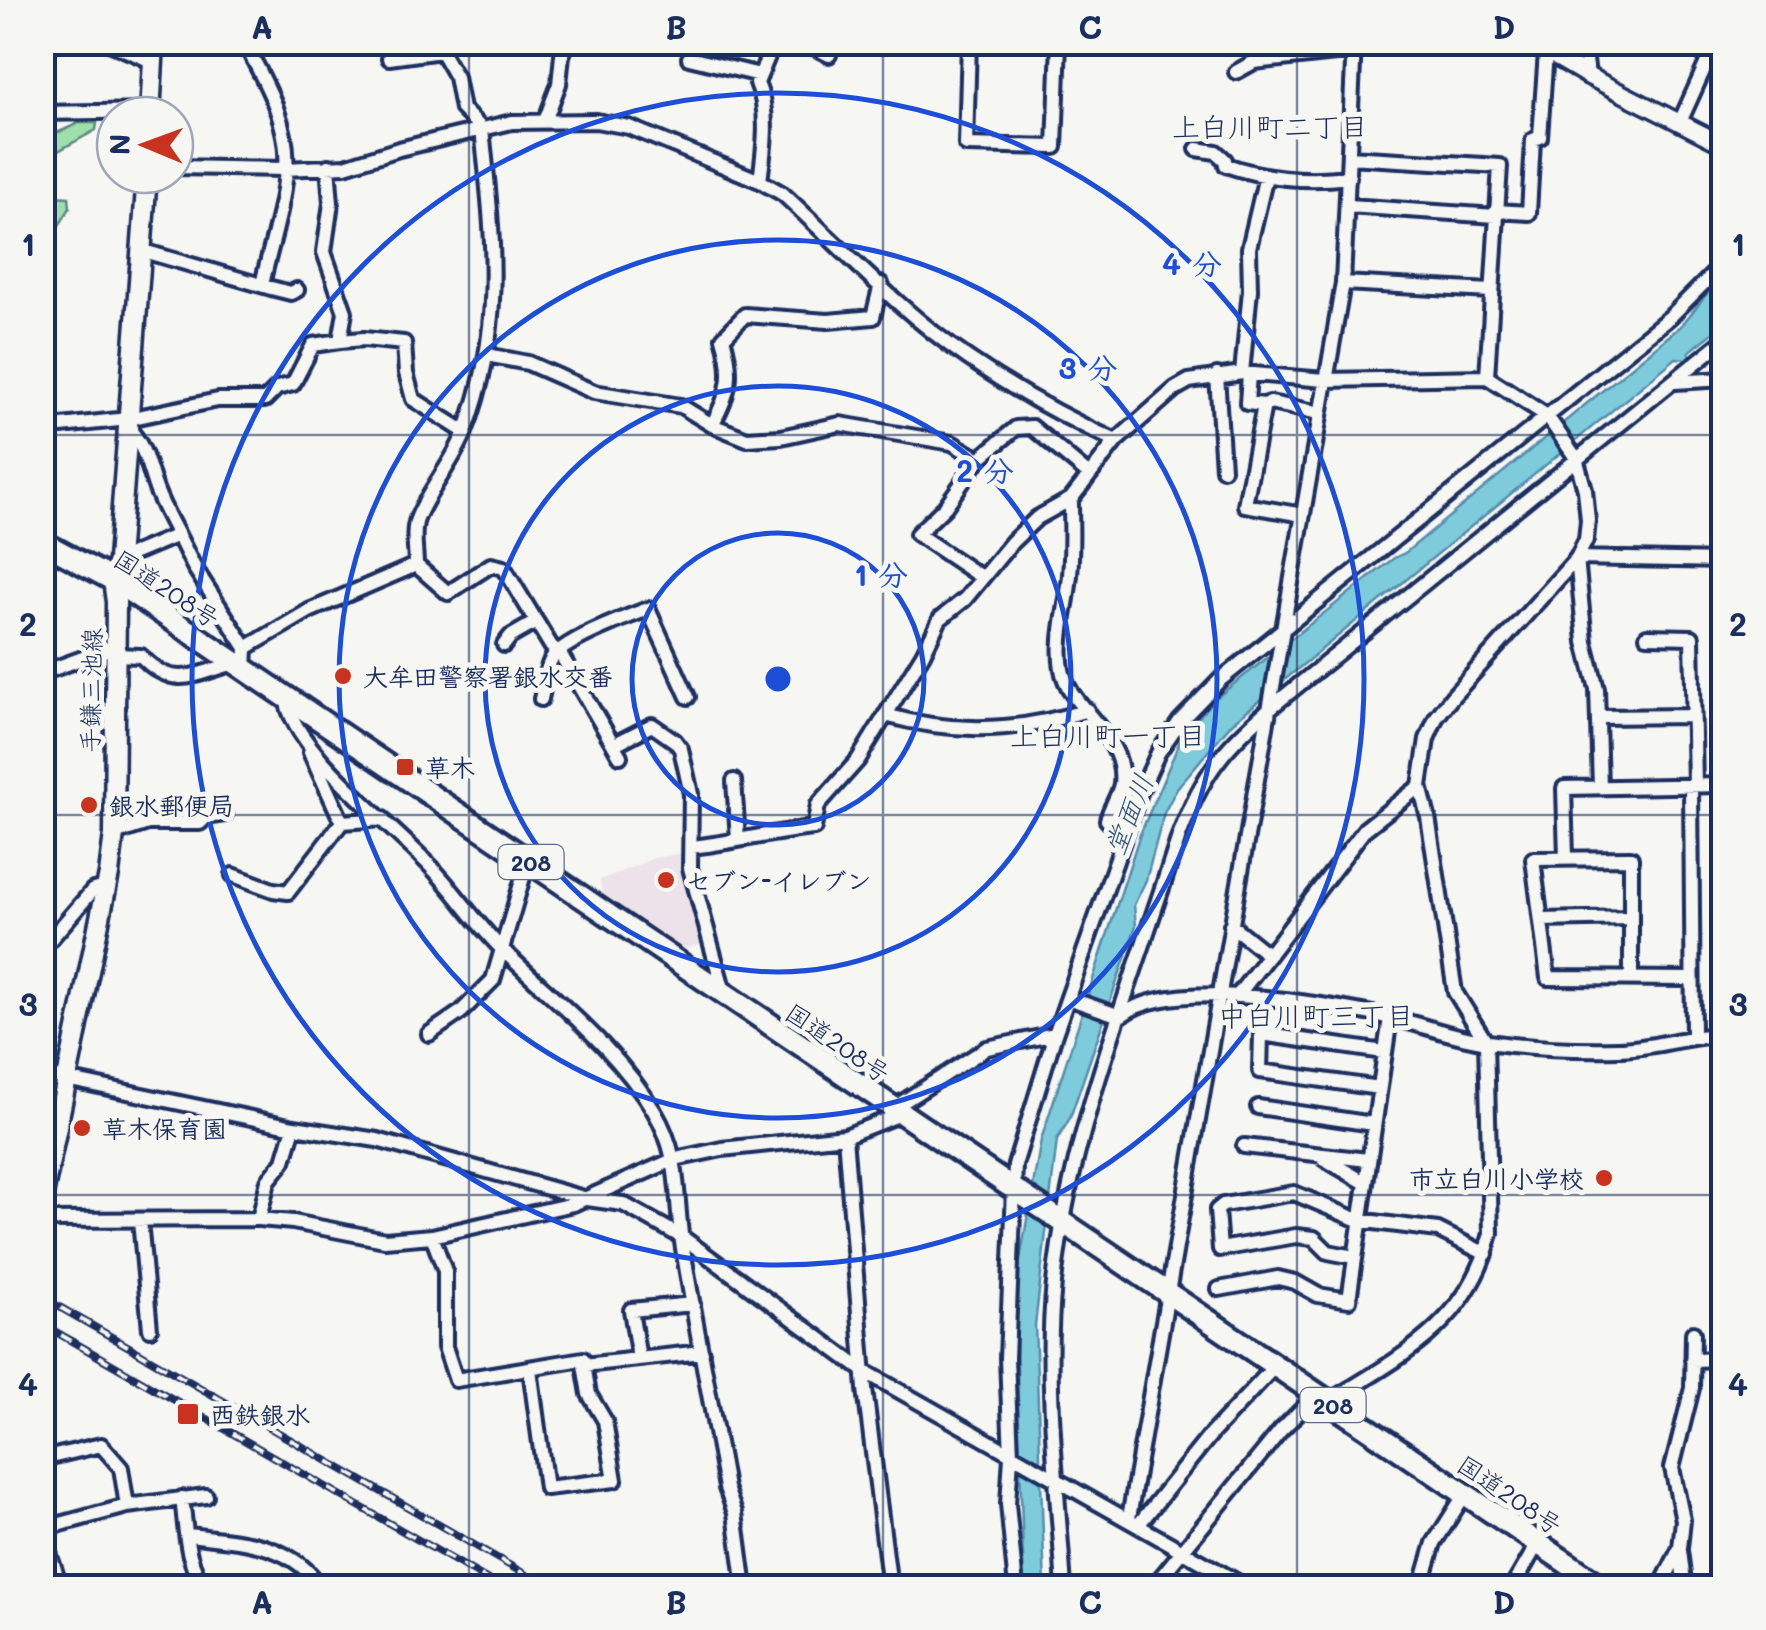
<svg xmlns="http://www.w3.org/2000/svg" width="1766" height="1630" viewBox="0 0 1766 1630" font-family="Mali,'Klee One',sans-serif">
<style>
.built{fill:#eee2ea}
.green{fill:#9fdfa9;stroke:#5d8784;stroke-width:2.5}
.water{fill:#7ecbdc;stroke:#568daa;stroke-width:2.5}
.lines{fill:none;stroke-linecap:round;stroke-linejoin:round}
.minor-casing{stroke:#1b2f5e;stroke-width:20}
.tertiary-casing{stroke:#1b2f5e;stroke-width:22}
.secondary-casing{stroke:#1b2f5e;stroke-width:25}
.trunk-casing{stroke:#1b2f5e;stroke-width:28}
.minor{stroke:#f6f6f2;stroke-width:12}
.tertiary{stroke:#f6f6f2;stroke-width:15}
.secondary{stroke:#f6f6f2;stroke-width:18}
.trunk{stroke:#f6f6f2;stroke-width:20}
.rail-casing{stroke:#1b2f5e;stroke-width:8}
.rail{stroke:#f6f6f2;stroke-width:4;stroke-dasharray:11;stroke-linecap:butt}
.grid{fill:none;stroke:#1b2f5e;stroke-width:2.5;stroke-opacity:0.55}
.ring{fill:none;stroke:#1d4ed8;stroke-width:5}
.poi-dot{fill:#c8321e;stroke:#f6f6f2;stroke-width:4}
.labels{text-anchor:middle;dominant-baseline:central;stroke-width:10;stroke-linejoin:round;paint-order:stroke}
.shield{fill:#f6f6f2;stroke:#5d6b8a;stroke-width:2.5}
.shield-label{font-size:22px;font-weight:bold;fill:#1b2f5e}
.street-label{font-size:25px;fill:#1b2f5e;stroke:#f6f6f2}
.poi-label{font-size:25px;font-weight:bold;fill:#1b2f5e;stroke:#f6f6f2;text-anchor:start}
.neighbourhood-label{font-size:28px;fill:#1b2f5e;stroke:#f6f6f2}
.water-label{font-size:28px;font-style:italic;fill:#34567e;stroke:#f6f6f2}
.centre{fill:#1d4ed8;stroke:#f6f6f2;stroke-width:5}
.ring-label{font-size:30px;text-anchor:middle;font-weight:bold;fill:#1d4ed8;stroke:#f6f6f2;stroke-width:10;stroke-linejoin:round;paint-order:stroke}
.neatline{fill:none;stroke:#1b2f5e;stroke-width:4}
.grid-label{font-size:32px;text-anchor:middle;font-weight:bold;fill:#1b2f5e}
</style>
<rect width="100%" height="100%" fill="#f6f6f2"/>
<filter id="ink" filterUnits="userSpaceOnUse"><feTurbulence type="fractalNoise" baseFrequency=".01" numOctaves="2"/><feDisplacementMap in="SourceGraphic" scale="20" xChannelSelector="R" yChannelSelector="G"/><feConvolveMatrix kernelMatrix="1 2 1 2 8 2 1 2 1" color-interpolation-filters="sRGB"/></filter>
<g filter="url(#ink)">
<path class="built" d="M683,853l7,40 17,51 -26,5 -79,-53 -2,-16 54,-22z"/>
<path class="green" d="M79,123h18l-1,7 -45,25 -4,6 -4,-1v-29l16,1z
M52,196l17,1 1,11 -13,21 -14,3v-33z"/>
<path class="water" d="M1723,279v46l-34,27 2,7 -15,-1 -444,365 -55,65 -13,25 -18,67 -12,25 2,21 -66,192 -13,22 -22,185 10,262 -21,1 -9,-280 5,-48 21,-120 98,-303 41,-96 31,-39 183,-144 11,-5 276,-227 33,-41z"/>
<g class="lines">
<g class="minor-casing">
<path id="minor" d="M107,42l47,20
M244,42c21,39 46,82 42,127 -2,38 -16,78 -24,116
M442,42l-1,9 15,26 6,32 20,20c11,106 23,200 -17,303 -12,31 -36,57 -48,87 -5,13 -1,32 -1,46l32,28 43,-28 13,3 47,78 10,9 59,101
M804,42l25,13
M969,42l-3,103 89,2 4,-105
M1584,42l4,34
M389,58l52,-7
M689,58l71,17
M1236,72l18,-10 100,-11
M42,113l109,-2
M545,121l14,-37 3,-29 6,-13
M1680,122l36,-80
M1197,149l19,3 9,8 1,5c40,14 80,17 123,12
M1349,157l151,9 -13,211
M328,166l3,37 -7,49 21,60 -5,29 24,-2 40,4 2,30 7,26 52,33
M175,167l111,2 59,-3 54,-17 113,-27 84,-1 33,6 131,54 23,13c60,55 117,118 185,164 46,32 97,60 148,83
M760,181c4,-32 10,-69 -3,-98l17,-41
M1348,206l148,10
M1496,211l33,2 4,-73 7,-3 6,-85
M140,250l131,38 20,5 6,-3
M1343,283l148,8
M487,355l41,8 66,29 87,14 31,19 35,14 34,-2 59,-13 112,19 27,16 37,-31 16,-1 56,47
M1242,373l8,-83 -1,-42 17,-72
M1249,374l-2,29 17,2 -19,100 58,10
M1217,375l6,94
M1675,382l49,-3
M1264,405l6,-2 50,10
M712,425c18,-32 22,-51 11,-87l22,-23 83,6 45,-4 8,-33
M42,428l86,-9 90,-19h47l12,-12 16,-4 20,-39 27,-4
M128,428c17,17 20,39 28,61 6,16 14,31 22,46
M979,459l-34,48 -28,27 64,43
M1071,499c0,28 2,57 -2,85 -3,28 -12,56 -7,85 6,40 65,66 59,115 -2,12 -11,23 -14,36l16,17
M1577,558l8,84 12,47 3,98
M1577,558l147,3
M118,560l60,-25 16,32 52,81 -1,22
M1647,636l45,1 3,149
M504,645l6,-8 26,-15
M246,648l63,-37 107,-46
M115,655l26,1c33,35 53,18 94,7
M42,673l74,-27
M286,696c3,53 112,133 149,175 24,26 44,56 69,80 51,50 113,97 150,160 27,45 21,82 28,131 13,82 30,164 44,246l9,25 10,75
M541,699c3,-12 4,-28 10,-39 10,-19 76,-43 97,-51l40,88
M885,715c67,19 136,17 202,-5
M1598,717l95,-1
M615,744l37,-19 23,16 6,8 10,45 -1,74 34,124
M310,752l32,70
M734,781l4,58
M1691,786l2,249
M114,834l34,-11h52l6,-6 19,-3
M691,847c41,-4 81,-15 123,-19l4,-23 40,-45 65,-106 17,-35 25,-20 47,-57 25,-24 34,-19 45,-58 59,-52 14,-8 53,-8 83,7 162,-3 60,39 29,42 9,32 3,30 -2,20 -9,18 -125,139 -16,21 -9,21 -7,47 8,31 27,175 31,50 5,191c-21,90 -90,124 -163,169
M1566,858l-2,-70 160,-3
M233,875l40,15 15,2 54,-70 41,-3
M1541,920l90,-2
M1231,925l36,29
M42,949l51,-59 14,-3
M1631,978v-120l-98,1 15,119 144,1
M1238,995l127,-166 55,-43
M1068,998l52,18
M1122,1015c52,-39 207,-10 270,3 32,7 64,20 96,24 41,6 88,8 130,7 35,0 69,-14 106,-14
M429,1034l32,-22 32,-32 35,-120
M42,1074l252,53 83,13 210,59 36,5 59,33 182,134 384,217
M1379,1088l-119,-17 1,-37 123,18
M1258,1107l115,17
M892,1109l95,-61 68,-14
M845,1136l20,253 25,199
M1244,1146l124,14
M1323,1158l41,24
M259,1219l9,-38 16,-20 10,-34
M42,1220l217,-1 34,3 92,18 47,-4 141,-32 102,-45 47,-10 123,-13 56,-22
M140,1220l10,109
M432,1236l13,35v76l11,33 127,-21 6,35 16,27 10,59 -69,8 -16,-119
M1354,1257l-26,-5 -14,-14 -18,-2 -76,13 -3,-39 6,-5 71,-12 64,27 80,10 48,24
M1219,1289l59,-11 17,4 23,13 31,5 41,-282
M639,1359l-8,-49 62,-6
M1692,1360l32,-1
M584,1365l118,-13
M42,1459l59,-14 20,23 6,38
M182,1498c4,28 3,70 26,90
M1129,1518l214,-1235 11,-241
M1139,1524l73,-91 63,-67
M42,1529l85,-23 79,-10
M188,1535c49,6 103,6 133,53
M1680,1551l5,37
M1016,1588l-8,-84 3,-48 -4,-98 8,-193 40,-131 85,-241 18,-40 22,-32 40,-41 450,-363 54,-54
M1064,1588c-6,-96 -20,-211 -10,-305 16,-154 79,-300 125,-447 23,-60 41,-85 90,-127l455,-369
M1152,1588l129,-158 35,-35
M1421,1588l13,-45 31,-49
M1512,1588l26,-45
M1660,1588l20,-40 3,-28 -11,-52 20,-80 1,-55"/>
</g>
<g class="tertiary-casing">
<path id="tertiary" d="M1530,42l58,34 136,69"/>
</g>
<g class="secondary-casing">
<path id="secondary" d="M150,115l4,-73
M42,1200l67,-326 5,-40 2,-232 -3,-22 5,-20 29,-385
M42,1540l16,48"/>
</g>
<g class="trunk-casing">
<path id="trunk" d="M42,542l71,38 1491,1008"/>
</g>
<use href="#minor" class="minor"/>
<use href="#tertiary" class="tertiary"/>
<use href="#secondary" class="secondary"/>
<use href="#trunk" class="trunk"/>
<g class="rail-casing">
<path id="rail" d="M42,1297l507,291
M42,1324l460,264"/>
</g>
<use href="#rail" class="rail"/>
</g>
</g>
<path class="grid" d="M469,42v1546M883,42v1546M1297,42v1546M42,435h1682M42,815h1682M42,1195h1682"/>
<g class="ring">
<circle cx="778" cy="679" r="146"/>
<circle cx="778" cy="679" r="293"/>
<circle cx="778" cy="679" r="439"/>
<circle cx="778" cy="679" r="586"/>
</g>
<g class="poi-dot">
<circle cx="343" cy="676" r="10"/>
<rect x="395" y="757" width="20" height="20" rx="5"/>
<circle cx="89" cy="805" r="10"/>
<circle cx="666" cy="880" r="10"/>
<circle cx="82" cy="1128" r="10"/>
<circle cx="1604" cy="1178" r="10"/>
<rect x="176" y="1402" width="24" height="24" rx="5"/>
</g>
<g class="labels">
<g class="shield">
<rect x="498.5" y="845" width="65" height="34" rx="8"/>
<rect x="1300.5" y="1388" width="65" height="34" rx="8"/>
</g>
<g class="shield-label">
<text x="531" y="862">208</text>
<text x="1333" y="1405">208</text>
</g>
<g class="street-label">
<text transform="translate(167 588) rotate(33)">国道208号</text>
<text transform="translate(90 690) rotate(-89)">手鎌三池線</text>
<text transform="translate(838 1042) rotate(34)">国道208号</text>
<text transform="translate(1510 1494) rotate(34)">国道208号</text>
</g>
<g class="poi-label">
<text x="363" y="676">大牟田警察署銀水交番</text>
<text x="425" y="767">草木</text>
<text x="109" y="805">銀水郵便局</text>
<text x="686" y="880">セブン-イレブン</text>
<text x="102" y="1128">草木保育園</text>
<text x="1584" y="1178" text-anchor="end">市立白川小学校</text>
<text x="210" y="1414">西鉄銀水</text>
</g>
<g class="neighbourhood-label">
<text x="1270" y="126">上白川町二丁目</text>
<text x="1108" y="735">上白川町一丁目</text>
<text x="1316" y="1015">中白川町三丁目</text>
</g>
<g class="water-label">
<text transform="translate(1128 814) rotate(-68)">堂面川</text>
</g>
</g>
<circle cx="778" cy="679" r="15" class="centre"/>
<g class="ring-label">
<text x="1192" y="275">4 分</text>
<text x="1088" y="379">3 分</text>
<text x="985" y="482">2 分</text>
<text x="881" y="586">1 分</text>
</g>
<rect width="1766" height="1630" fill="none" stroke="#f6f6f2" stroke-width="110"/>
<g transform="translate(145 145) rotate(271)"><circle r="48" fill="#f6f6f2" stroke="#9ea6b7" stroke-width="2.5"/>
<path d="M0-8L18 38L0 25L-18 38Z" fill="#c8321e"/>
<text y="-15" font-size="28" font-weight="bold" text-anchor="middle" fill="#1b2f5e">N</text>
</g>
<rect x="55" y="55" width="1656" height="1520" class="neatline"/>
<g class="grid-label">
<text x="262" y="39">A</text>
<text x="676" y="39">B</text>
<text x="1090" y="39">C</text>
<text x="1504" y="39">D</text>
<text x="28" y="256">1</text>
<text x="1738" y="256">1</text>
<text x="28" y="636">2</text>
<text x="1738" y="636">2</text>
<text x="28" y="1016">3</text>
<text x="1738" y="1016">3</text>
<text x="28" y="1396">4</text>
<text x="1738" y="1396">4</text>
<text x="262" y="1614">A</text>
<text x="676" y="1614">B</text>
<text x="1090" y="1614">C</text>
<text x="1504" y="1614">D</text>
</g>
</svg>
